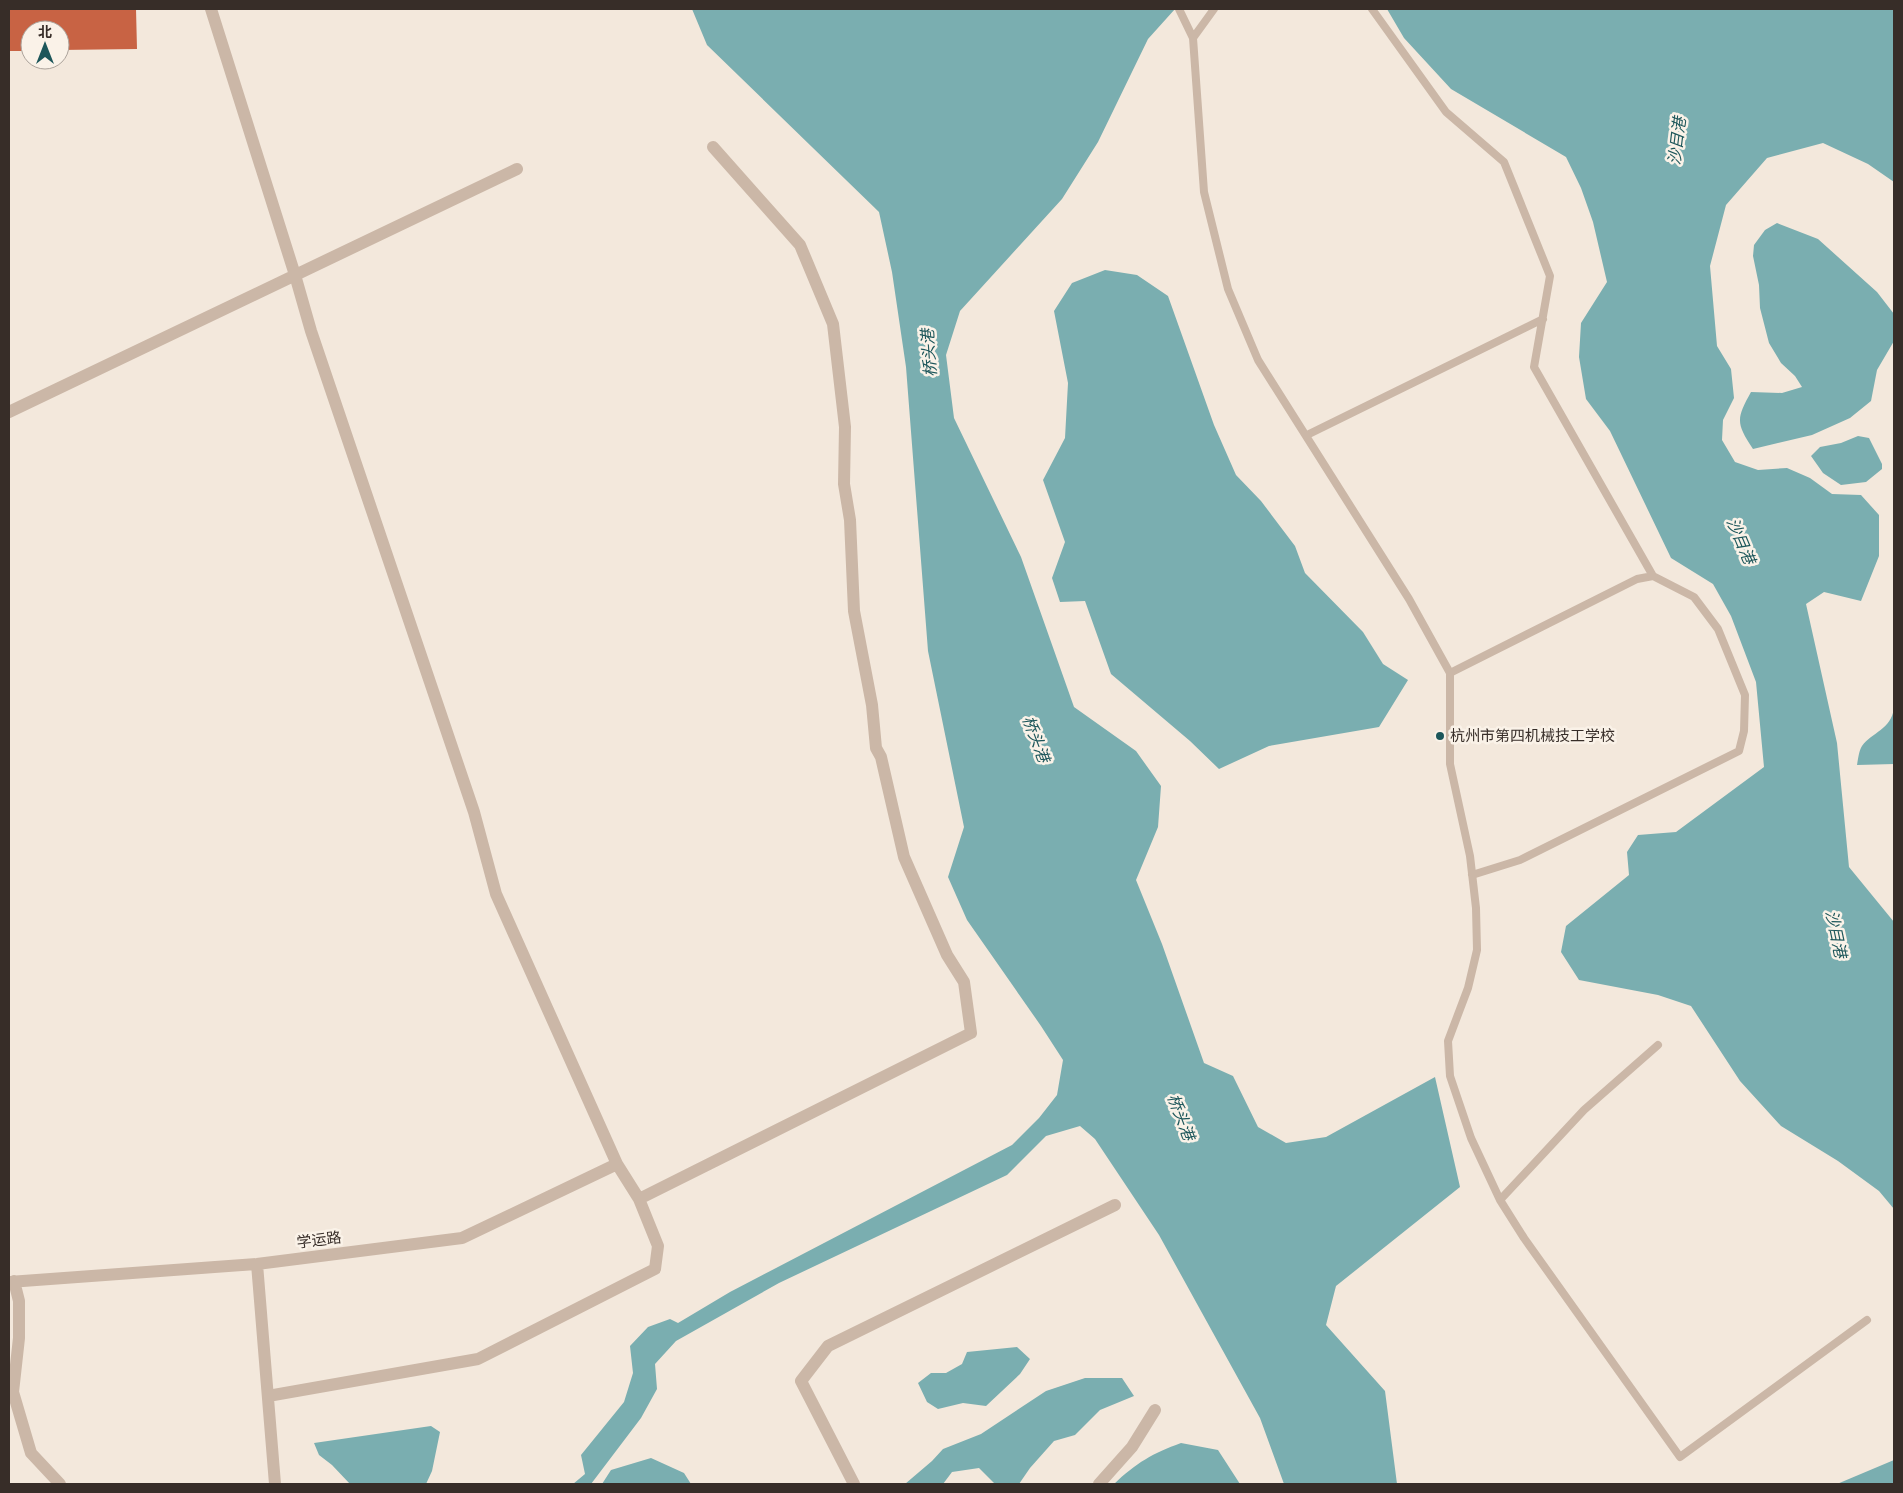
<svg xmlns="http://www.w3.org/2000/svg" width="1903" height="1493" viewBox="0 0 1903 1493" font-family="'Roboto Condensed','Noto Sans SC',sans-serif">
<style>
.water{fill:#7aaeb0}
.building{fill:#c86344}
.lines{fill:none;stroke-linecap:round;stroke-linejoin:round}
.service{stroke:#cbb7a7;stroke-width:8}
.minor{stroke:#cbb7a7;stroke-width:12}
.poi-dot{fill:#1c565a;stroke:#faf2e8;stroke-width:2}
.labels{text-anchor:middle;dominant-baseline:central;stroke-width:5;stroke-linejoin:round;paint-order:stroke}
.poi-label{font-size:15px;fill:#372d28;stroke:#faf2e8;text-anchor:start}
.street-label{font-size:15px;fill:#372d28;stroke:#faf2e8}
.water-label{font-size:16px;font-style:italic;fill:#1c565a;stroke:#faf2e8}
</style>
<rect width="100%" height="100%" fill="#f3e8dc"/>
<path class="water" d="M692,9h483l-27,30 -50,103 -36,57 -102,112 -14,44 8,63 67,139 53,150 62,44 25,35 -3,41 -22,53 26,64 42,119 29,13 25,51 28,16 40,-6 109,-60 25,110 -124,99 -10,39 59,66 12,93h-113l-24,-66 -101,-183 -64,-96 -15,-13 -34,10 -39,39 -228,108 -103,58 -21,23 2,25 -16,29 -50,66h-18l12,-10 -4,-19 43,-53 9,-29 -3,-27 18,-19 22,-8 8,4 52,-31 282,-147 27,-27 18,-23 6,-35 -22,-34 -74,-106 -19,-43 16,-50 -36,-176 -22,-284 -14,-95 -13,-60 -172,-167z
M1387,9h507v173l-26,-18 -45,-21 -56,15 -41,47 -16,61 7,80 14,23 3,29 -11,22 -1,20 13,22 23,8 29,-2 23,10 22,16 29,1 18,20v41l-18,45 -37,-9 -18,12 31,139 12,124 45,55v287l-15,-18 -41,-30 -57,-35 -41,-45 -49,-75 -33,-11 -79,-15 -18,-28 5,-26 63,-51 -2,-23 11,-17 38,-3 88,-65 -8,-85 -25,-66 -18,-32 -42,-26 -61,-127 -24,-32 -7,-42 2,-34 26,-41 -14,-60 -12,-34 -15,-31 -115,-68 -47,-51z
M1777,223l41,16 59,53 17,22v27l-17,29 -6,31 -21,17 -38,17 -59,14c-17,-26 -17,-30 -2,-57l31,1 20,-6 -7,-11 -14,-13 -12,-20 -9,-35 -1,-23 -6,-29 1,-11 11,-15z
M1105,270l32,5 31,21 46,129 22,50 25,26 34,45 10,27 58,59 20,32 25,16 -29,47 -110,19 -50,23 -29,-28 -79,-67 -26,-73 -25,1 -8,-24 13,-36 -22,-62 22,-42 3,-55 -14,-72 18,-28z
M1858,436l11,2 13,26v5l-16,13 -25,3 -18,-12 -12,-17 9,-9 21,-4z
M1894,708v56l-37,1c1,-5 2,-15 5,-19 10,-14 29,-16 32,-38z
M1017,1347l13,12 -10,15 -34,32 -23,-3 -25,6 -11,-7 -9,-19 13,-10h15l16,-9 5,-12z
M1085,1378h37l12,18 -34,14 -25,25 -21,6 -24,27 -11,16h-24l-16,-16 -27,4 -9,12h-38l27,-23 11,-12 38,-15 65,-43z
M431,1426l9,6 -8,39 -6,13h-76l-18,-19 -13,-10 -5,-12z
M1181,1443l37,7 22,34h-126c22,-21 39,-31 67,-41z
M651,1458l33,15 7,11h-89l9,-14z
M1894,1460v24h-57z"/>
<path class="building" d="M9,9h127l1,40 -77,1v-20h-30v21h-21z"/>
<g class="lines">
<path class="service" d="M1179,9l14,29 11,154 24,97 30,71 151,239 41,74v91l20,92 6,52 1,42 -9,38 -20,53 2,35 21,62 29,62 84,-90 74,-65
M1372,9l74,103 58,50 46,114 -16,91 119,209
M1193,38l21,-29
M1307,435l236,-116
M1450,673l187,-94 16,-3 41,21 24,32 27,66 -1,36 -5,20 -219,109 -48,15
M1500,1200l24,38 156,219 187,-137"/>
<path class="minor" d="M211,9l84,266 16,56 163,481 22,82 121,270 22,35 19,47 -3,23 -177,90 -210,37
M9,412l508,-243
M639,1199l332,-166 -7,-51 -17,-27 -43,-98 -23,-100 -5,-9 -4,-43 -18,-94 -4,-91 -6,-36 1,-57 -12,-103 -33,-79 -87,-98
M257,1264l18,220
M14,1281l5,20v37l-6,54 18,61 29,31
M9,1282l248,-18 205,-26 155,-74
M854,1484l-53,-103 27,-35 287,-141
M1099,1484l33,-37 23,-37"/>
</g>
<circle class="poi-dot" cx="1440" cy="736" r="5"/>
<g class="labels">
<g class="poi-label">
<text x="1450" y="736">杭州市第四机械技工学校</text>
</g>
<g class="street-label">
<text transform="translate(319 1240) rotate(-7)">学运路</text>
</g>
<g class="water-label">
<text transform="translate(1677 141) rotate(-83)">沙目港</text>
<text transform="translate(929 353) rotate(-94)">桥头港</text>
<text transform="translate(1741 541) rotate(67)">沙目港</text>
<text transform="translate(1036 739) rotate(69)">桥头港</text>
<text transform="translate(1836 934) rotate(78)">沙目港</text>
<text transform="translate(1181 1117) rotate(69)">桥头港</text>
</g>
</g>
<rect width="1903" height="1493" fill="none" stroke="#372d28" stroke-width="20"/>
<g transform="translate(45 45)"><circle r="24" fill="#faf2e8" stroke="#aca39b"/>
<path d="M0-4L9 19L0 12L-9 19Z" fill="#1c565a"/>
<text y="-8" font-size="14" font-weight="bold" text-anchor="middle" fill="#372d28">北</text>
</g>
</svg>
